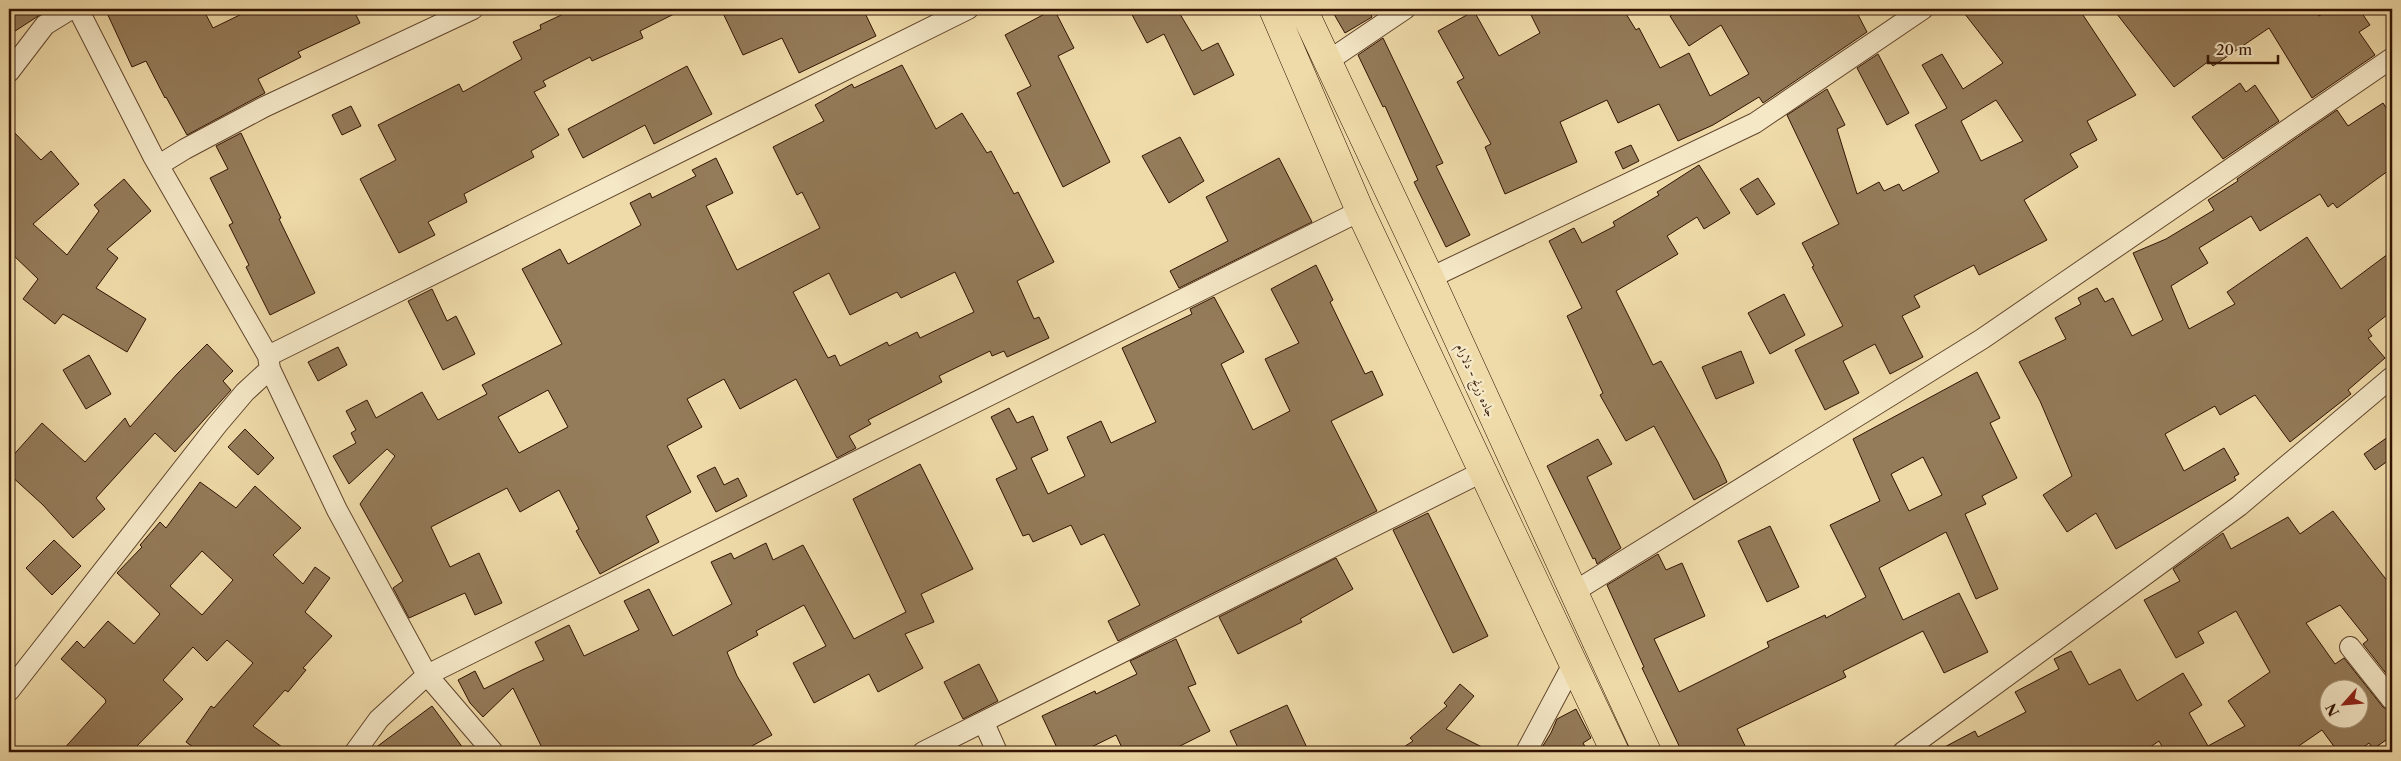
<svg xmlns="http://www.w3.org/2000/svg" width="2401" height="761" viewBox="0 0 2401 761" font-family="'Libre Caslon Text',Amiri,serif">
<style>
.building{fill:#947b59;stroke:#321302;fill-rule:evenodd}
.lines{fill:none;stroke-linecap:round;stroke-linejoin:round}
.street-casing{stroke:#61452c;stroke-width:22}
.highway-casing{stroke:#321302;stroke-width:29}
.street{stroke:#f5e8c7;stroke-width:20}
.highway{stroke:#efdba9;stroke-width:28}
.labels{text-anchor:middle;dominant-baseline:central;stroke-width:5;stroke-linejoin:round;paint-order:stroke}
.street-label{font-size:12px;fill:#321302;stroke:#f5e8c7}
</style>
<rect width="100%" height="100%" fill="#efdba9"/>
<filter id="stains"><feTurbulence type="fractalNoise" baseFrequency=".004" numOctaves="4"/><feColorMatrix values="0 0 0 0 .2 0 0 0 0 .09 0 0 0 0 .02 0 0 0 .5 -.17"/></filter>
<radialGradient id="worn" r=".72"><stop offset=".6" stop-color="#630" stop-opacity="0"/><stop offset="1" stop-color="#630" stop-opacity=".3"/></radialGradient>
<path class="building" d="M9,9h40l-40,26z
M117,9h86l10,19 39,-19h101l7,14 -62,29 3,5 -43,22 7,14 -78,42 -21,-38 -1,1 -19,-37 -14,6 -25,-54z
M574,9h110l-44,22 3,7 -51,23 -2,-4 -47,24 3,5 -12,6 25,43 -28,16 3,6 -70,37 3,8 -39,20 7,13 -36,18 -39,-74 36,-19 -18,-35 81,-41 4,8 59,-33 -9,-17 28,-13 -1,-4z
M721,9h142l13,27 -77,37 -17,-35 -39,17z
M1054,9l20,39 -16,8 52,106 -47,25 -46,-94 14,-7 -26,-51z
M1129,9h48l25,42 16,-8 16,32 -40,20 -30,-61 -17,9z
M1331,9h38l3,8 -27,16z
M1528,9h95l13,21 3,-2 21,40 29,-15 21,43 39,-22 -28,-49 -32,21 -19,-30 11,-7h174l12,23 -104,71 -4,-6 -46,28 -35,16 -19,-37 -41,19 -11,-23 -47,22 17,40 -72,32 -20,-47 6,-3 -34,-62 7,-4 -26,-47 36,-20 25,45 41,-23z
M1961,9h118l57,86 -49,26 10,19 -27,14 8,13 -54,33 23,40 -68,35 -5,-10 -60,31 6,11 -18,9 21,41 -33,17 -15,-30 -32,17 16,32 -34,17 -30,-60 48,-24 -31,-59 2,-1 -12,-23 37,-19 -52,-109 40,-26 18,36 -8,4 20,65 22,-12 5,9 15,-7 4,7 36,-19 -24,-47 32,-17 -25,-43 20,-11 21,35 40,-26zM1996,100l27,41 -42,20 -20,-40z
M2113,9h200l6,7 11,-7h29l11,16 -11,7 16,23 -63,43 -43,-70 -56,38 -4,-5 -35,26z
M1383,38l60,125 -7,3 34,69 -24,12 -32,-65 4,-2 -33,-74 -2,1 -25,-52z
M1878,54l31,59 -22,12 -30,-57z
M902,65l34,64 26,-16 25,40 4,-2 23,43 4,-2 36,70 -37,19 17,38 5,-2 10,21 -42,19 -3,-6 -12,5 -2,-5 -51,25 3,6 -74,38 3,4 -22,12 7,12 -19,10 -41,-79 -56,30 -16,-30 -37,20 15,28 -35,19 24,46 -45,24 13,26 -59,32 -24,-43 3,-2 -20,-39 -39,22 -13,-24 -76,39 19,40 29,-14 23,50 -27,12 -10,-22 -56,25 -16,-30 10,-7 -43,-77 35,-48 -8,-7 -38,35 -16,-28 23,-13 -5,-10 5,-3 -10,-19 21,-11 9,18 46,-26 16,28 49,-26 -5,-9 80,-41 -40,-75 38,-20 8,15 73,-39 -11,-22 20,-10 2,5 44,-22 -4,-6 24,-12 17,35 -27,13 31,64 83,-42 -18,-36 -5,3 -24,-48 51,-26 -9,-16 37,-21 2,4zM955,272l19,40 -54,26 -3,-6 -28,14 -2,-4 -47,24 -5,-11 -7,3 -35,-66 36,-19 21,42 47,-23 4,6zM548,390l20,37 -49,26 -21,-36z
M687,66l25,48 -58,30 -9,-19 -62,33 -15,-29z
M2240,83l6,9 9,-7 24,36 -56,38 -31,-42z
M2383,103l9,14v51l-55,40 -4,-5 -5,4 -8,-13 -60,37 -9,-15 -52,32 9,15 -37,23 18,43 46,-25 -8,-12 80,-55 34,52 51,-38v60l-24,19 4,6 -4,2 17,20 -37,32 3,4 -61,48 -35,-47 -35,20 -5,-9 -50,28 19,37 40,-23 15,26 -5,3 2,3 -120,69 -20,-36 -29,19 -24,-37 29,-19 -32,-75 -21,-39 47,-23 -11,-21 26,-14 -3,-6 19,-10 8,14 8,-4 19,38 31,-16 -30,-67 33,-14 48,-29 -6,-10 30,-19 -1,-2 100,-69 11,16z
M351,106l10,20 -19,9 -10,-20z
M9,127l32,33 10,-9 28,33 -46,40 34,31 32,-44 -5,-6 30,-26 27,32 -44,38 11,9 -22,30 50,31 -19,33 -64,-38 -8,10 -32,-25 15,-20 -29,-28z
M241,133l40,85 -2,1 36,74 -45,22 -24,-48 3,-2 -20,-40 4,-2 -23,-45 18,-9 -12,-23z
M1180,137l24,44 -35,22 -27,-47z
M1631,145l8,16 -16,8 -8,-17z
M1279,158l33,64 -133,66 -9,-17 58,-30 -22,-44z
M1699,165l31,48 -26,16 -7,-12 -30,19 11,18 -62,37 37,74 8,-4 57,101 9,20 -33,18 -40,-74 -28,15 -26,-46 3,-2 -36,-77 15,-8 -33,-67 25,-13 8,15 33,-17 -2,-4 46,-27 -2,-3z
M1758,178l17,26 -18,11 -17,-26z
M1316,265l17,35 -3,2 35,72 7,-3 11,24 -52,26 46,90 -259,130 -10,-20 32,-16 -36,-71 -23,11 -10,-20 -38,17 -4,-8 -6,2 -27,-57 21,-10 -26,-52 18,-9 8,15 16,-7 15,34 -17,8 17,36 37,-18 -18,-39 34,-16 10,22 45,-21 -34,-74 70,-34 -2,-5 24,-12 30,55 -23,12 32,66 37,-19 -25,-52 34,-16 -28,-54z
M432,289l15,32 9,-5 19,38 -32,16 -35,-69z
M1784,294l21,41 -35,19 -22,-41z
M207,344l26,27 -10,10 8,9 -56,62 -20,-19 -59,65 9,11 -32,29 -30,-33 -34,-31v-14l33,-37 43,39 40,-44 5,9 47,-53z
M338,347l9,18 -29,16 -10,-19z
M1741,351l13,32 -38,16 -14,-32z
M89,355l22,39 -25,15 -23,-39z
M1977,372l23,46 -10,5 27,55 -35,18 4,8 -21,10 33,75 -22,10 -30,-67 -67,36 24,52 56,-27 29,59 -44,21 -21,-42 -80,40 3,6 -109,52 11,23h-66l-40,-84 2,-1 -37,-82 51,-31 8,16 16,-7 23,53 -51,23 25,53 90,-45 -2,-5 58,-27 1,3 40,-21 -36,-72 50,-24 -27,-62zM1923,457l19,38 -33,16 -18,-37z
M245,429l29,29 -16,17 -30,-28z
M2392,434v24l-17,12 -11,-16z
M1598,439l14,25 -25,13 34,71 -24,16 -2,-6 -2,1 -46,-93z
M920,464l53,105 -52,25 13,28 -29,12 18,34 -45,24 -9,-18 -55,29 -21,-40 33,-17 -22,-41 -48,26 2,4 -31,17 10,24 35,59 -31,17h-197l-31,-64 -30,29 -13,-14 -12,-23 17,-9 9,18 38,-19 22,-10 -9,-18 34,-17 15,31 55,-26 -15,-29 25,-12 24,47 59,-32 -21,-42 20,-9 3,6 32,-16 7,17 30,-15 51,94 52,-27 -53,-113z
M715,467l9,18 14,-7 9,18 -31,16 -19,-36z
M200,482l36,26 19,-22 46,42 -28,27 30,29 12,-17 15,11 -25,34 27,24 -29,32 3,2 -18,22 -3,-2 -32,36 36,26h-89l-14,-10 25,-36 3,2 39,-45 -26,-23 -20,21 -14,-14 -30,33 20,19 -52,53h-70l45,-50 -1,-3 -44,-40 16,-18 7,7 24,-27 26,23 26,-30 -43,-41 25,-26 -2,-2 20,-23 6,6zM202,551l31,29 -31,35 -32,-29z
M2333,511l59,76v94l-29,-37 5,-4 -28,-35 -34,18 29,41 9,-6 39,49 9,5v24l-19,13 -4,-6 -12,9h-19l-16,-22 -32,22h-125l-6,-11 -16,11h-208l40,-21 3,6 48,-25 -11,-20 44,-23 -5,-10 17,-8 18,34 31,-16 17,32 46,-28 19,32 -13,8 19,33 37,-20 -17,-25 42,-29 -34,-61 -38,21 6,11 -28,15 -32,-58 36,-19 -7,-12 50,-36 8,16 57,-32 12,17zM2328,688h30v30h-30z
M1428,513l60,123 -35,17 -60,-123z
M1770,526l29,61 -32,15 -29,-61z
M54,540l27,26 -29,29 -26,-27z
M1336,558l17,31 -53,30 2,3 -64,32 -19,-37z
M1176,639l20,45 -8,3 22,44 -42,21h-44l-8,-17 -35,17h-22l-17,-36 53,-25 1,3 41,-20 -7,-13z
M979,664l19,37 -35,18 -19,-37z
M1460,684l14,12 -28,33 46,23h-96l17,-11 -3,-3 37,-32 -3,-3z
M1287,705l22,47h-69l-10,-21z
M432,706l34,46h-96l1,-1z
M1576,709l15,29 -8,5 5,9h-49l12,-19 6,-14z"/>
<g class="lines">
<g class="street-casing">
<path id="street" d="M78,9l75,147 115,200 2,13 67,141 90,165 66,77
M1328,61l77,-52
M9,72l36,-47 26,-16
M159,165l26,-16 79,-42 209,-98
M1430,278l325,-155 168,-114
M268,356l700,-347
M1572,593l410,-254 410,-281
M2350,647l42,53
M9,691l208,-266 28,-33 25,-23
M984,723l13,29
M355,752l24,-33 48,-44 933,-464
M923,752l561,-281
M1526,752l47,-88
M1903,752l336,-246 153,-129"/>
</g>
<g class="highway-casing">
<path id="highway" d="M1273,9l87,202 255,541
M1303,9l127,269 217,474"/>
</g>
<use href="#street" class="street"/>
<use href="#highway" class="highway"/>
</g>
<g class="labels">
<g class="street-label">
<text transform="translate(1476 380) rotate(66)">جاده زرنج - دلارام</text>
</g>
</g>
<rect width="2401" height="761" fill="none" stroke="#efdba9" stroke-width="30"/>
<rect x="10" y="10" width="2381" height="741" fill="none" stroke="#321302" stroke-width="2.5"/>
<rect x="15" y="15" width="2371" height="731" fill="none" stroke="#321302"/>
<g transform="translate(2344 704) rotate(243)"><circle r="24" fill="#f5e8c7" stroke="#a79378"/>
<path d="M0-4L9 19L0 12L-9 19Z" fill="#8f2418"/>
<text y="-8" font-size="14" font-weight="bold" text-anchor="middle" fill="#321302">N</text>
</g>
<path d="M2208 55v8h70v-8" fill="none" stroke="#321302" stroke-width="2.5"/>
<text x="2216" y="55" font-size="15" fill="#321302" stroke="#f5e8c7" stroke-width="4" paint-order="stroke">20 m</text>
<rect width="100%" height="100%" filter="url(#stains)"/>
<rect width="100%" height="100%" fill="url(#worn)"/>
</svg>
